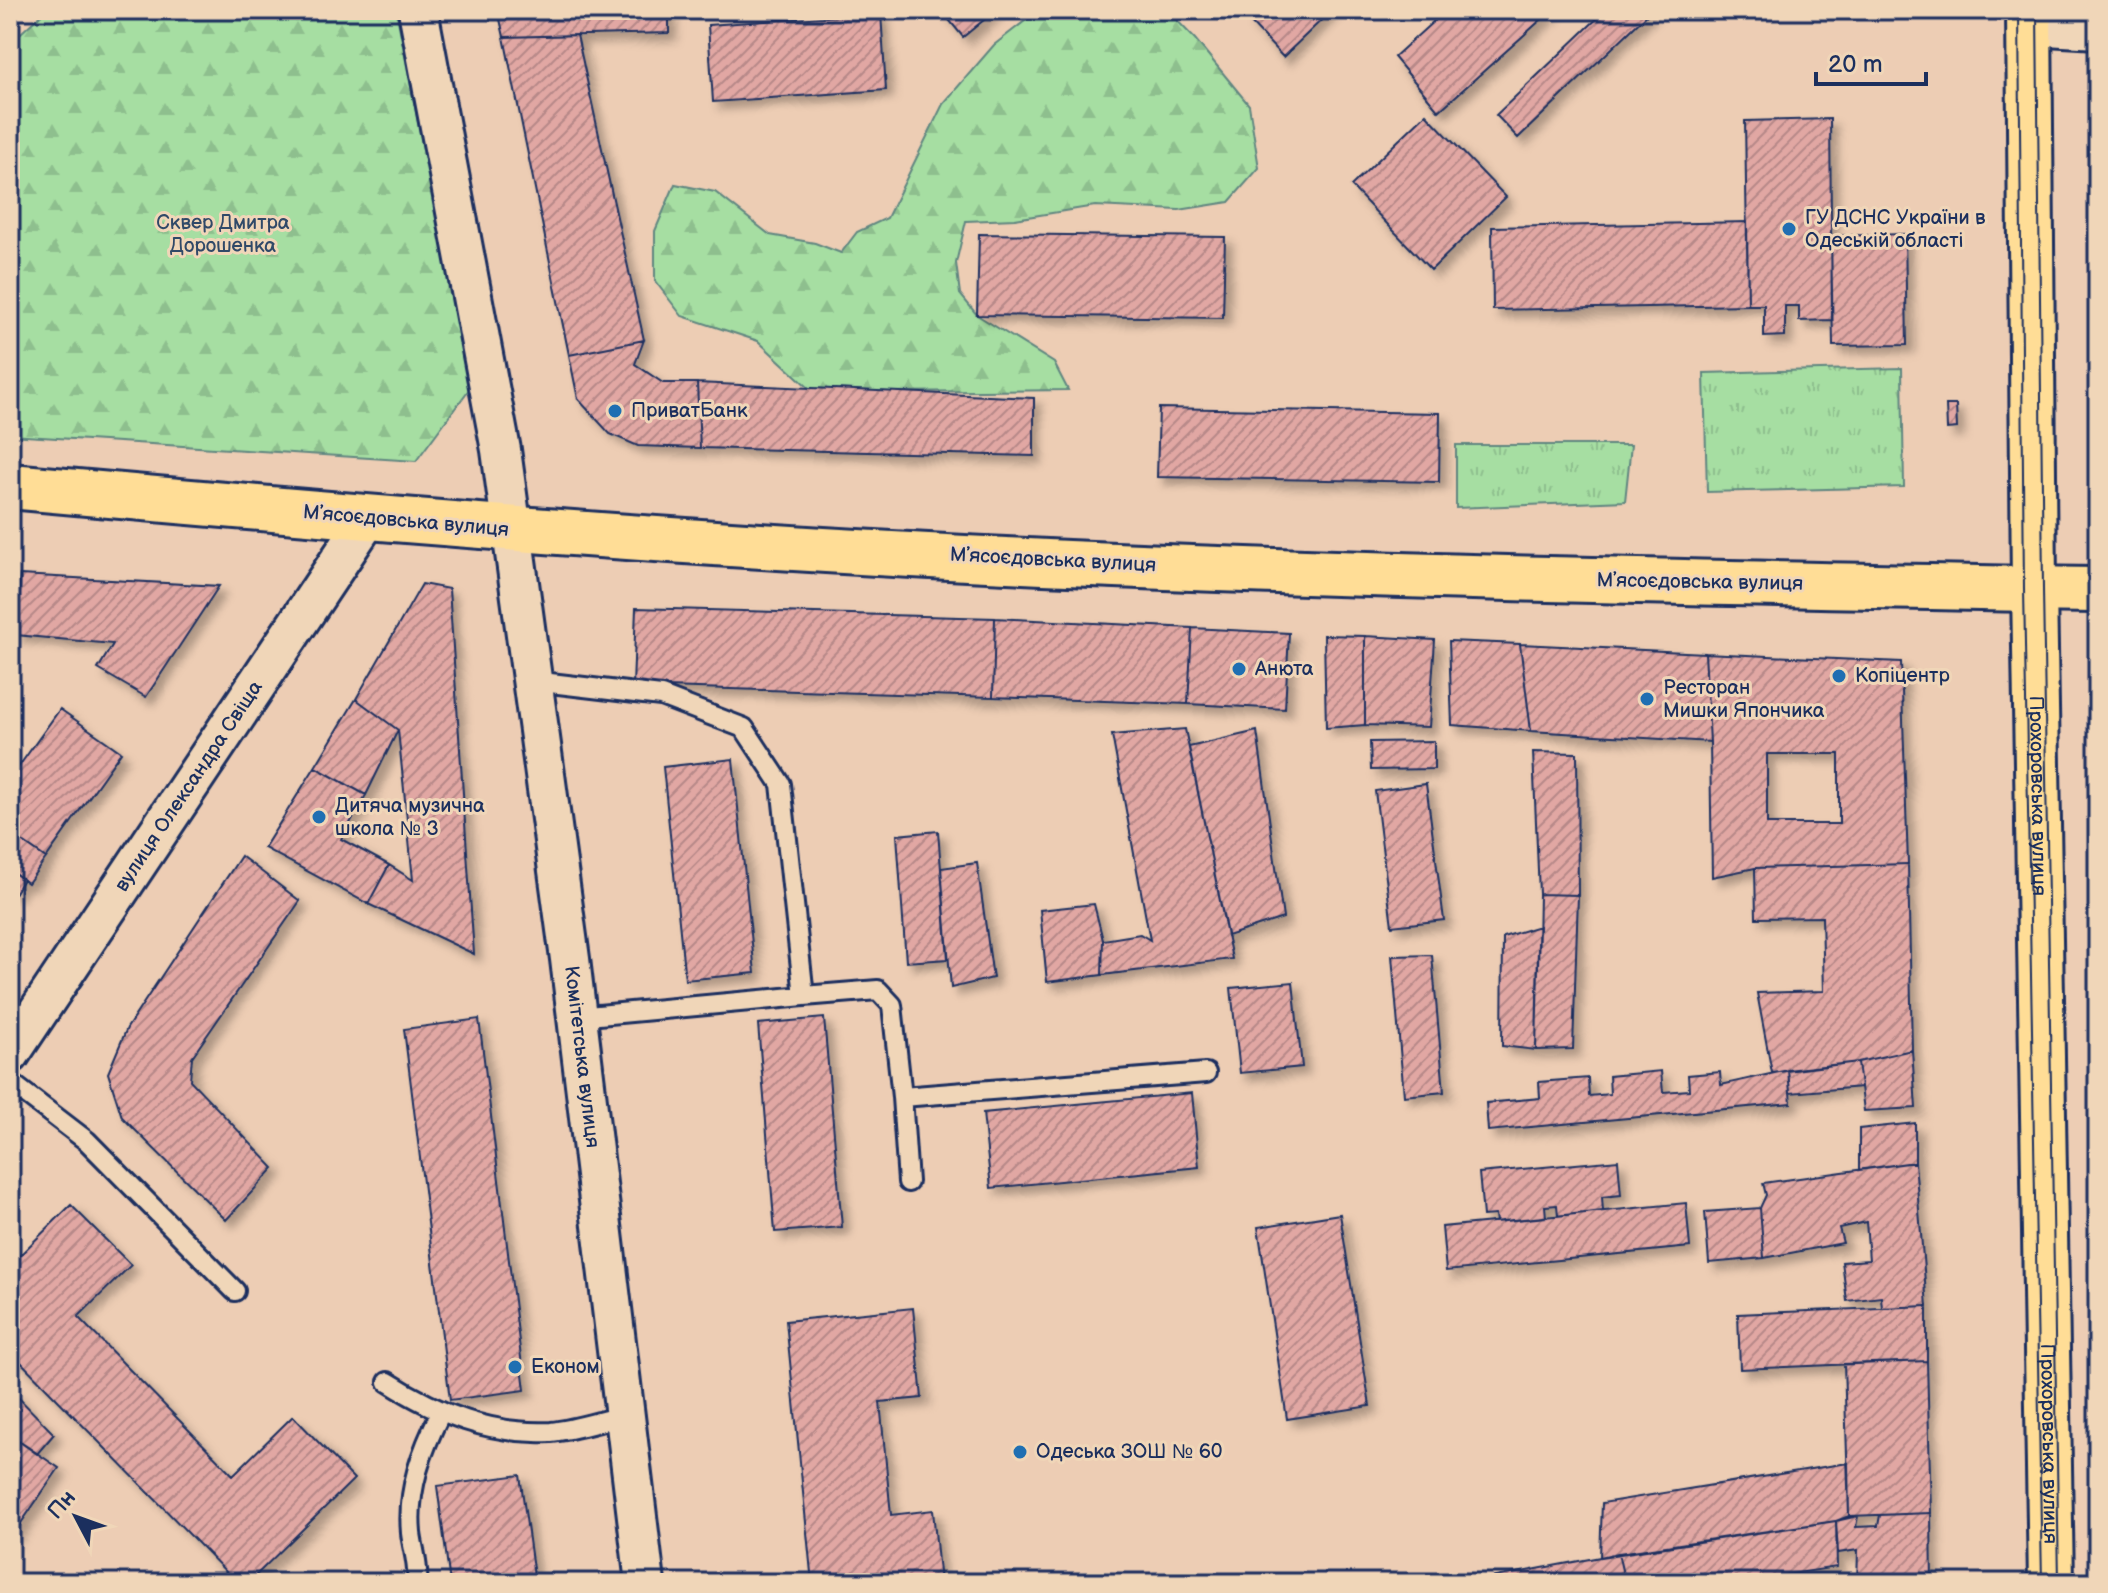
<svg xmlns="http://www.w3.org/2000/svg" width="2108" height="1593" viewBox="0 0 2108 1593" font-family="'Balsamiq Sans',sans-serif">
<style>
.grass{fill:url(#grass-tufts);stroke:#608680;stroke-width:2}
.forest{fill:url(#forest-firs);stroke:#608680;stroke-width:2}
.building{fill:url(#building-hatch);stroke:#1b2f5e;stroke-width:2;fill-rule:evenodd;filter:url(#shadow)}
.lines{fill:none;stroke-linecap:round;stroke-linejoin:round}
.lane-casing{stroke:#1b2f5e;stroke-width:24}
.street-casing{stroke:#1b2f5e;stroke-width:44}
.primary-casing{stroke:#1b2f5e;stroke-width:50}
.lane{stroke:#f0d6b8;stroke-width:18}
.street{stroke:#f0d6b8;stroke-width:38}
.primary{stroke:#ffdd96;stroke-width:44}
.tram{stroke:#1b2f5e;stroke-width:2}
.poi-dot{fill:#1f6fb2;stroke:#f0d6b8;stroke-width:3}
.labels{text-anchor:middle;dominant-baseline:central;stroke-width:6;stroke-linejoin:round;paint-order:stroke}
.poi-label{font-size:20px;fill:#1b2f5e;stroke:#f0d6b8;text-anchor:start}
.park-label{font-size:20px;fill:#304968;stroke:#f0d6b8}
.street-label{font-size:20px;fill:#1b2f5e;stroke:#f0d6b8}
</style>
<defs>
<pattern id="grass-tufts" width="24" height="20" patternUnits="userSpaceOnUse" patternTransform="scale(2)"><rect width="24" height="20" fill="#a6dea2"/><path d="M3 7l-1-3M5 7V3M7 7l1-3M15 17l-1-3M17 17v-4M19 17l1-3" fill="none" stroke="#8ebf8e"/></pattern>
<pattern id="forest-firs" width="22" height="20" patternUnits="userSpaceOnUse" patternTransform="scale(2)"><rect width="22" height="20" fill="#a6dea2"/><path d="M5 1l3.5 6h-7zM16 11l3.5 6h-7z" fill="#8ebf8e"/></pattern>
<pattern id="building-hatch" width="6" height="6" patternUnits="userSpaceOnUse" patternTransform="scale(2)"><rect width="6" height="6" fill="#e1a7a3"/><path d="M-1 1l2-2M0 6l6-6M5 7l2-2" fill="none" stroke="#b68888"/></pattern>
<filter id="shadow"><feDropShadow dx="7" dy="7" stdDeviation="4" flood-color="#0004"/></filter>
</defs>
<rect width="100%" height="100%" fill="#edcdb4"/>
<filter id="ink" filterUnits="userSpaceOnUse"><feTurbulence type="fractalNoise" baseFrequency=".0125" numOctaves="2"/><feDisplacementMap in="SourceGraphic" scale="16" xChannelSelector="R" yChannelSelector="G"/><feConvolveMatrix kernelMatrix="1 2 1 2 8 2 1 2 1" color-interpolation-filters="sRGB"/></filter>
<g filter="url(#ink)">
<path class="grass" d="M1902,368l2,119 -197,5 -3,-119z
M1456,445h175l-6,56 -169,7z"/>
<path class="forest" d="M46,10h350l74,378 -54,73 -406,-26v-392z
M1039,10h128l28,29 54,66 10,63 -30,34 -50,8 -84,-4 -80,13 -49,2 -10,42 4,31 17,21 77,48 14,27 -179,2 -80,-4 -51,-47 -76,-25 -27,-35v-50l20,-47 40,8 55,43 45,8 26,10 16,-21 30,-14 56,-114 51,-59z"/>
<path class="building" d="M498,10h171v23l-165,4z
M941,10h55l-33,27z
M1252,10h80l-49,47 -36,-38 7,-6z
M1446,10h106l-113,101 -45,-54z
M1606,10h46l-134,128 -22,-23z
M881,13l5,77 -173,12 -5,-77z
M577,35l67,305 -75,15 -65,-318z
M1426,114l80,83 -75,73 -80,-84z
M1830,119l2,201 -33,1v-15h-14v30l-21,1v-32h-16l-3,-184z
M1747,222l1,83 -255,5 -1,-83z
M979,234l246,3 -2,81 -246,-3z
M1905,234l2,111 -74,1 -2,-110z
M644,340l-9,24 28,19h34l3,65 -62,-2 -28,-12 -32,-35 -9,-44z
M697,383l337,15v58l-334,-8z
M1946,405h10l1,23 -10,1z
M1159,408l281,5 -1,69 -282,-5z
M20,575l199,11 -73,111 -48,-28 15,-25 -97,-9z
M422,584l27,5 25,365 -106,-50 21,-39 24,15 -15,-150 -42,-31z
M636,608l359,10 -2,79 -360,-11z
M995,618l197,10 -4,76 -195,-7z
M1192,628l97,5 -4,76 -97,-5z
M1324,635l41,1v89l-39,3z
M1365,636l70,4 -6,87 -64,-2z
M1449,641l71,3 11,87 -79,-6z
M1520,644l185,9 5,89 -179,-11z
M1705,653l196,9 7,202 -153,4 -43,9 -2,-135zM1767,754h72v70h-72z
M356,699l42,31 -32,65 -51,-28z
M60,709l61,43 -75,106 -36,-25v-68l7,4z
M1185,729l47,230 -130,16 1,-35 37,-6 10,6 -38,-205z
M1257,731l26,187 -56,18 -38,-189z
M1434,741v28l-63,1 -1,-28z
M1533,752l44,1 1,142 -39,-1z
M733,759l22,214 -70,7 -22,-213z
M315,767l51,28 -25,44 48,26 -21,39 -104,-56z
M1426,784l18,136 -52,6 -17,-135z
M938,831l10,128 -42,3 -9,-127z
M10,833l36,25 -18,25 -18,-13z
M241,856l59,45 -108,156 -2,23 84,88 -48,52 -104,-103 -14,-44 19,-45z
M977,863l16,115 -42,10 -10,-120z
M1908,864l4,186 -54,12 -86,11 -15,-80 67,-2 -2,-74 -66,1 -1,-50z
M10,870l13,9 -9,15 -4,-3z
M1539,894l39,1 -5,154 -37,1z
M1094,904l9,36 -1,35 -55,7 -7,-72z
M1539,926l-3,124 -34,-4 1,-109z
M1432,955l12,137 -40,4 -12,-140z
M1293,982l9,85 -62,6 -9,-85z
M824,1018l18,209 -67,5 -17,-208z
M479,1019l46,371 -75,10 -46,-371z
M1912,1050l4,58 -52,3 -6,-49z
M1858,1062l3,25 -71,6 -2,-23z
M1788,1070l3,33 -303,28 -2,-28 54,-5 -1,-16 49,-4 1,18 21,-2 -1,-18 52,-5 2,21 26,-2 -1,-15 32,-3 1,13z
M1192,1093l7,74 -208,21 -8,-75z
M1915,1123v39l-56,8v-41z
M1618,1160l3,35 -19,2 1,14 -45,5 -1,-11 -12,1 1,11 -50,5 -1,-7 -12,1 -4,-43z
M1915,1162l12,144 -45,2 -1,-11 -34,4 -5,-39 27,-2 -3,-38 -27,6 4,15 -79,15 -4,-50 6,-13 -3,-12z
M1686,1203l4,44 -244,24 -4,-44z
M71,1205l60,60 -53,52 155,158 60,-59 61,63 -106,104h-11l-227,-232v-86z
M1760,1208l4,50 -55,5 -4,-51z
M1340,1214l30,192 -83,13 -29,-192z
M1927,1306v55l-187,8 -2,-55z
M913,1308l9,90 -42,4 11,113 42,-5 7,73h-128l-26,-262z
M1927,1361l4,152 -82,3 -5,-152z
M10,1389l44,45 -17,20 -27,-19z
M10,1435l49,33 -49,71z
M1848,1463l1,53 -13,5 -236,36 2,-54z
M520,1475l15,108h-85l-13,-97z
M1931,1513l1,70h-75l1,-33 -20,3 -2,-32 22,-5 -2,11 22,-1 2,-11z
M1836,1521l1,46 -105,16h-107l-7,-30z
M1618,1553l7,30h-161l136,-26z"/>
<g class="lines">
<g class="lane-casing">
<path id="lane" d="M533,681l128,15 83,32 37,56 23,212 -227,21
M804,996l74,-6 14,15 10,92 6,85
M10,1082l77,59 148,150
M902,1097l304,-24
M388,1382c50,32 102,53 163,50 23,-2 49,-11 72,-16
M417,1583c2,-18 -4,-33 -6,-50 -4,-44 11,-83 30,-121"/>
</g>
<g class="street-casing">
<g id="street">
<path id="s1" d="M418,10l83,440 69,509 75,624"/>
<path d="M2030,25l68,4"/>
<path id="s2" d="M10,1054l358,-536"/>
</g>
</g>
<g class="primary-casing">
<g id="primary">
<path id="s3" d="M2029,10l5,579 17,994"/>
<path d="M10,486c352,32 705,61 1058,77 343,15 687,21 1030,27"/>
</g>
</g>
<use href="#lane" class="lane"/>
<use href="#street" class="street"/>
<use href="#primary" class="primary"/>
<path class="tram" d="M2019,10l5,579 18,994
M2037,10l6,579 16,994"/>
</g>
</g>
<g class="poi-dot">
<circle cx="1789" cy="229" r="8"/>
<circle cx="615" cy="411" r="8"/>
<circle cx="1239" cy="669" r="8"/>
<circle cx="1839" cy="676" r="8"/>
<circle cx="1647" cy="699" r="8"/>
<circle cx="319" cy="817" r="8"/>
<circle cx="515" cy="1367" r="8"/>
<circle cx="1020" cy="1452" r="8"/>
</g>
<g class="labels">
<g class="poi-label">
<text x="1805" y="218">ГУ ДСНС України в<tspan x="1805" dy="23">Одеській області</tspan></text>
<text x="631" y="411">ПриватБанк</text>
<text x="1255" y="669">Анюта</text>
<text x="1855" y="676">Копіцентр</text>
<text x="1663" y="688">Ресторан<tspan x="1663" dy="23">Мишки Япончика</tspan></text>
<text x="335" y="806">Дитяча музична<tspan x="335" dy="23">школа № 3</tspan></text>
<text x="531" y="1367">Економ</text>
<text x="1036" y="1452">Одеська ЗОШ № 60</text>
</g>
<g class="park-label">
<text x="223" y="223">Сквер Дмитра<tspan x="223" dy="23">Дорошенка</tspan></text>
</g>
<g class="street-label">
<text transform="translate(406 521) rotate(5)">Мʼясоєдовська вулиця</text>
<text transform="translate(1053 560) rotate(3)">Мʼясоєдовська вулиця</text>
<text transform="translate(1700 582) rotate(1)">Мʼясоєдовська вулиця</text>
<text stroke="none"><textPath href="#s2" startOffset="322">вулиця Олександра Свіща</textPath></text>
<text stroke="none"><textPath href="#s3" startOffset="786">Прохоровська вулиця</textPath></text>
<text stroke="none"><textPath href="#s1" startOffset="1060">Комітетська вулиця</textPath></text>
<text stroke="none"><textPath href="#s3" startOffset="1434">Прохоровська вулиця</textPath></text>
</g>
</g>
<rect width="2108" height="1593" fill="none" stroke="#f0d6b8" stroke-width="40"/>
<rect x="20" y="20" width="2068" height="1553" fill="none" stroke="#1b2f5e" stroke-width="3" filter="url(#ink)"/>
<g transform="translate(76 1517) rotate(311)" stroke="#f0d6b8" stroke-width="6" paint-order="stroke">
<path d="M0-6L14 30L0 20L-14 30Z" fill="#1b2f5e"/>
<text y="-12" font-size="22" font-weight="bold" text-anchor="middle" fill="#1b2f5e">Пн</text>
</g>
<path d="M1816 72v12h110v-12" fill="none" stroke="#1b2f5e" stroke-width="4"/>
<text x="1828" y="72" font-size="24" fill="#1b2f5e" stroke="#f0d6b8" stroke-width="6" paint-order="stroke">20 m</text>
</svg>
